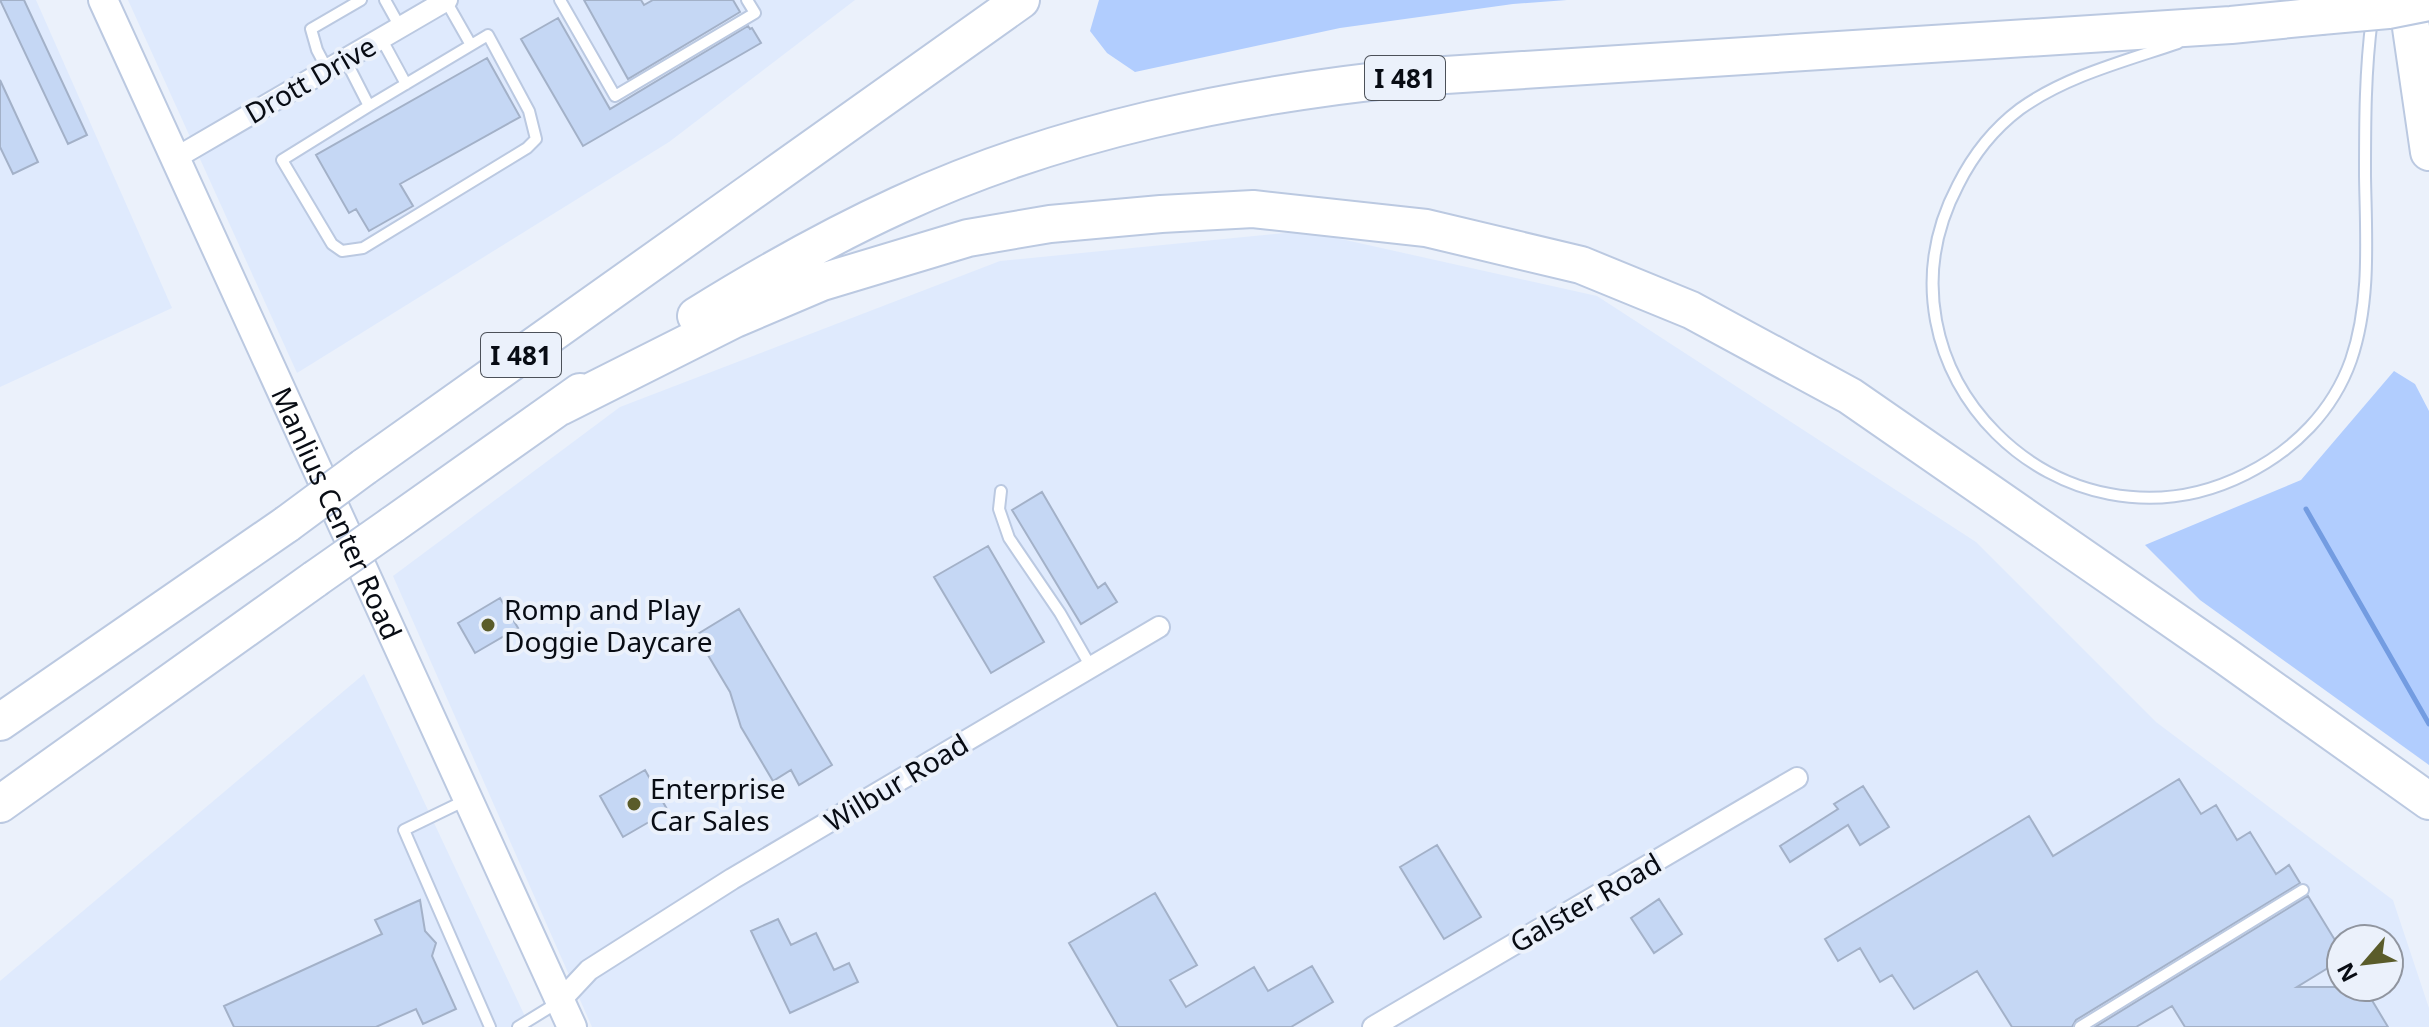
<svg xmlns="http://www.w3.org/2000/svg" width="2429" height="1027" viewBox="0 0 2429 1027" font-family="'Noto Sans',sans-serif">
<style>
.built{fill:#dfeafd;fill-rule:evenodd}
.green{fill:#b1cdfe}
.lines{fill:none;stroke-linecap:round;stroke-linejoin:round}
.stream{stroke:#739ce1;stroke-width:5}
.building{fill:#c5d7f4;stroke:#a3b1c8;stroke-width:2}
.service-casing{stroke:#bbc9e1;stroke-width:14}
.minor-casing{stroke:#bbc9e1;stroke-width:24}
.secondary-casing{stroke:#bbc9e1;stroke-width:32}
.motorway-casing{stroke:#bbc9e1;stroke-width:40}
.service{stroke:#fff;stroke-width:10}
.minor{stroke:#fff;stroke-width:20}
.secondary{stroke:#fff;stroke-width:28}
.motorway{stroke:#fff;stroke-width:36}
.motorway-bridge-casing{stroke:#bbc9e1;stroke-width:40;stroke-linecap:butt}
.motorway-bridge{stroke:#fff;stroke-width:36}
.poi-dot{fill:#5a5c2a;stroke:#ebf1fb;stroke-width:3}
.labels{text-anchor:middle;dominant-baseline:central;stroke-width:8;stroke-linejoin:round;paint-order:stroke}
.shield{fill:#ebf1fb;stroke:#4c5159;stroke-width:2}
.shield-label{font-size:26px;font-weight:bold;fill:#080c14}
.street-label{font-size:28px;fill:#080c14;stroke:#ebf1fb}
.poi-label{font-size:28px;fill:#080c14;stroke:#ebf1fb;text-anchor:start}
</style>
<rect width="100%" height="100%" fill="#ebf1fb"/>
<path class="built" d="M0,0h36l136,308 -172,79z
M128,0h727l-186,142 -372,231z
M1305,231l292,65 379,246 180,180 237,178 36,108v19h-1837l-199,-451 227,-169 380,-146zM2341,939h48v48h-48z
M364,674l166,353h-530v-46z"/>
<path class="green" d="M1099,0h468l-54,4 -173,24 -205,44 -28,-19 -17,-22z
M2394,371l21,13 14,27v354l-229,-165 -55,-55 156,-65z"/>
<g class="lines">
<path class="stream" d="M2306,509l123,215"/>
</g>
<path class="building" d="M0,0h24l63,135 -19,9z
M584,0h57l3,5 9,-5h80l7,12 -112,67z
M558,18l52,91 138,-83 2,3 2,-1 9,15 -178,103 -62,-107z
M487,58l33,59 -120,67 13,22 -44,25 -13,-22 -7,4 -33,-58z
M0,80l38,82 -25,12 -13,-27z
M1042,492l56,96 7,-5 12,19 -36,22 -69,-114z
M988,546l56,96 -53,31 -57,-96z
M500,598l18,30 -43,25 -17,-30z
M739,609l93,156 -33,20 -8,-15 -18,11 -32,-54 -11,-35 -34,-57z
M645,770l23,41 -45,26 -23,-41z
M2179,779l22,35 15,-9 21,35 13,-8 26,42 13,-9 11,18 -224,137 -4,7h-60l-35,-56 -63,38 -22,-34 -12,7 -20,-34 -22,13 -13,-22 204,-123 24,40z
M1863,786l26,41 -29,18 -12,-20 -58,37 -10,-16 58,-37 -4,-5z
M1437,845l44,72 -37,22 -44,-72z
M1155,893l42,72 -27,15 16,27 68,-40 14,24 44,-25 21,36 -42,25h-173l-49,-84z
M2308,896l33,54v10l-44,27h67l24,40h-203l-13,-21 -36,21h-41z
M1659,899l23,35 -28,19 -23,-35z
M420,900l5,31 11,12 -4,13 24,53 -33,15 -7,-15 -40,18h-142l-10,-21 158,-72 -7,-14z
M778,919l13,26 25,-12 18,37 15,-7 9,19 -68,31 -39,-82z"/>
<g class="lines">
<g class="service-casing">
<path id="service" d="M385,0l15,27
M560,0l55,96 140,-83 -8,-13
M446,1l25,44
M381,38l25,46
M2178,43c-53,18 -112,33 -158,66 -28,21 -47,46 -62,76 -97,184 103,382 288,289 48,-24 87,-63 105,-114 20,-58 15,-123 14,-184 0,-53 0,-105 7,-158
M345,59l24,47 -87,54 50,84 10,7 21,-3 164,-100 9,-9 -7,-28 -41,-76 -119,71
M327,69l-10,-19 -6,-21 50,-29
M1001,491l-2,18 10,29 51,75 31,54
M466,800l-62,30 86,197
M518,1027l39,-24
M2080,1027l223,-137"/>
</g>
<g class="minor-casing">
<path id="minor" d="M174,159l273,-159
M560,1001l29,-31 143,-91 427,-252
M1373,1027l424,-249"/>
</g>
<g class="secondary-casing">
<g id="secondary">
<path id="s1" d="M103,0l469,1027"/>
</g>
</g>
<g class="motorway-casing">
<path id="motorway" d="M2407,0l22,152
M696,316c66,-41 133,-79 203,-111 162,-75 339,-110 515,-128l817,-52 90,-9
M560,407l175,-88 87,-37 146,-44 82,-14 111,-10 92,-5 173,19 155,37 110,45 159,86 374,259 205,146
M364,467l657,-467
M392,525l188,-133
M0,722l287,-198
M0,804l315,-225"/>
</g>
<use href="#service" class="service"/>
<use href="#minor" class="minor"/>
<use href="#secondary" class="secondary"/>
<use href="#motorway" class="motorway"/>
<g class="motorway-bridge-casing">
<path id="motorway-bridge" d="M2321,16l67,-6 41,-8
M287,524l77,-57
M315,579l77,-54"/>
</g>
<use href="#motorway-bridge" class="motorway-bridge"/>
</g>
<g class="poi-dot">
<circle cx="488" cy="625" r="8"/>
<circle cx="634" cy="804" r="8"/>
</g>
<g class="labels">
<g class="shield">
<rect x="1365" y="56" width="80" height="44" rx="6"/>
<rect x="481" y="333" width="80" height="44" rx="6"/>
</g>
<g class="shield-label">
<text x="1405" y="78">I 481</text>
<text x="521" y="355">I 481</text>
</g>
<g class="street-label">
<text transform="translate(310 79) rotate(-30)">Drott Drive</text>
<text stroke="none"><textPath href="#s1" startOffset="564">Manlius Center Road</textPath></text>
<text transform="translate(896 782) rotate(-31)">Wilbur Road</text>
<text transform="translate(1585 902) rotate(-30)">Galster Road</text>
</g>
<g class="poi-label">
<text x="504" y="609">Romp and Play<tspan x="504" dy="32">Doggie Daycare</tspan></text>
<text x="650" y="788">Enterprise<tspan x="650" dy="32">Car Sales</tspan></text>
</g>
</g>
<g transform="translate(2365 963) rotate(242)"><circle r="38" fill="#ebf1fb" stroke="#90959f" stroke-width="2"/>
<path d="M0-6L14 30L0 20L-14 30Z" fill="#5a5c2a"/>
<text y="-12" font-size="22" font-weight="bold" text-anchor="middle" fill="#080c14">N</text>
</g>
</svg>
